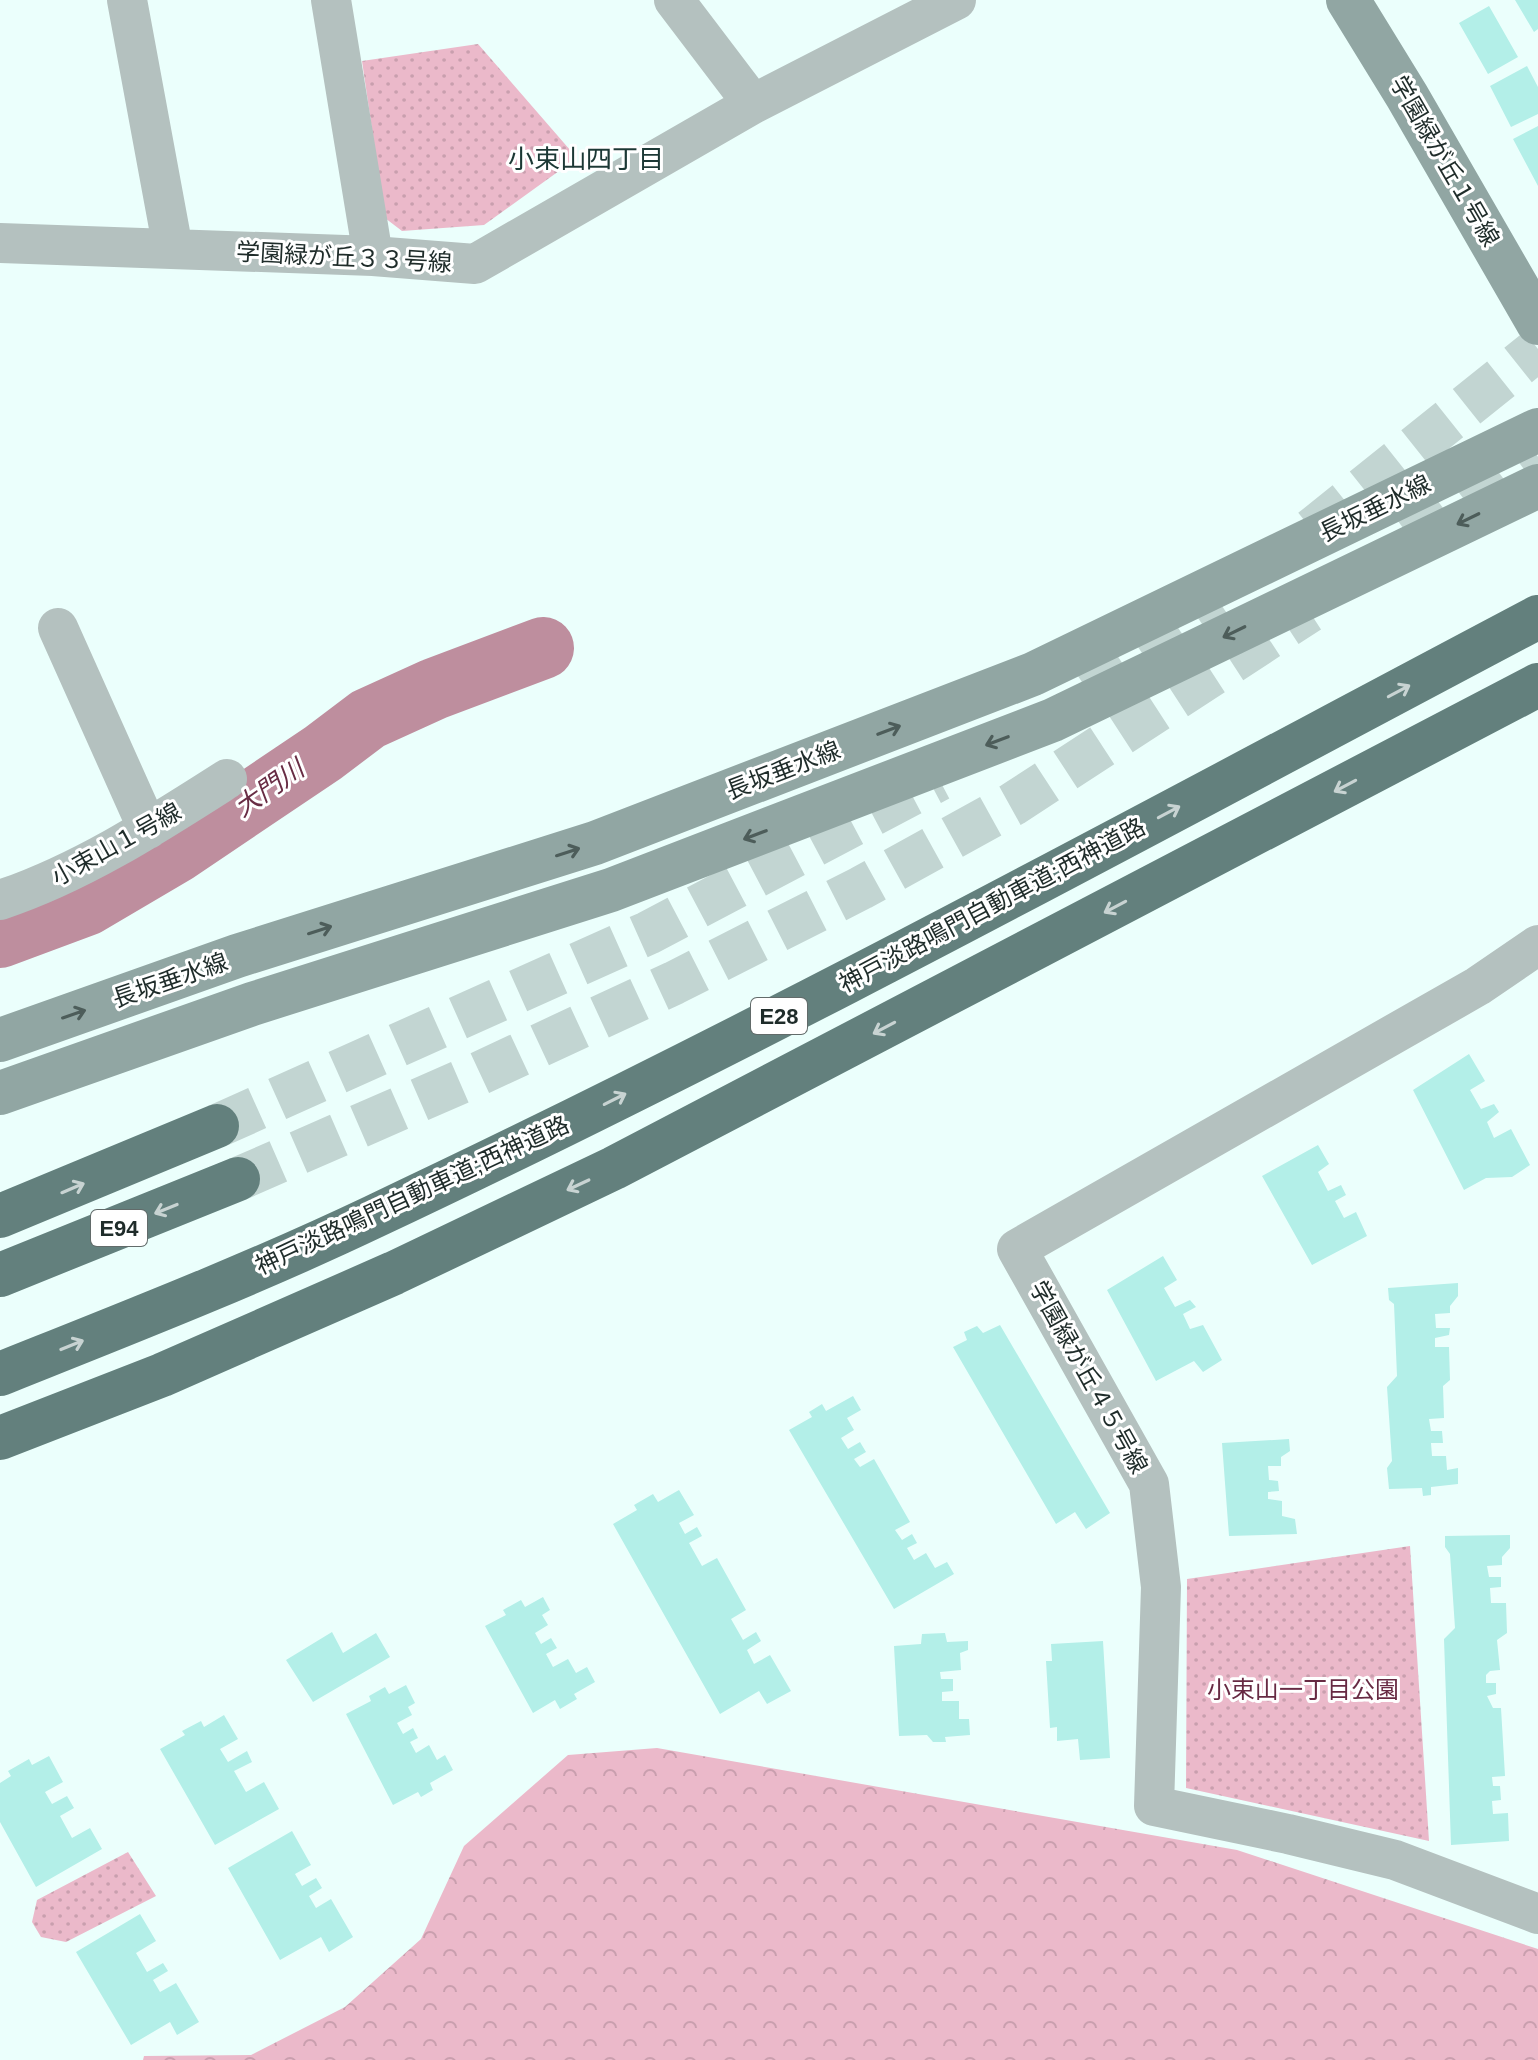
<svg xmlns="http://www.w3.org/2000/svg" width="1538" height="2060" viewBox="0 0 1538 2060" font-family="Helvetica,'Noto Sans JP',sans-serif">
<style>
.forest{fill:url(#forest-crowns)}
.park{fill:url(#park-dots)}
.lines{fill:none;stroke-linecap:round;stroke-linejoin:round}
.river{stroke:#be8e9e;stroke-width:62}
.building{fill:#b3efe8}
.highway-tunnel{stroke:#c2d5d2;stroke-width:44;stroke-dasharray:44 22;stroke-linecap:butt}
.street{stroke:#b4c1bf;stroke-width:40}
.secondary{stroke:#91a6a3;stroke-width:44}
.highway{stroke:#63807d;stroke-width:44}
.oneway{stroke:#4d5d5a}
.oneway2{stroke:#c8d3d2}
.labels{text-anchor:middle;dominant-baseline:central;stroke-width:6;stroke-linejoin:round;paint-order:stroke}
.shield{fill:#fff;stroke:#626b6a;stroke-width:2}
.shield-label{font-size:22px;font-weight:bold;fill:#1f2c2a}
.street-label{font-size:24px;fill:#1f2c2a;stroke:#fff}
.park-label{font-size:24px;fill:#672a43;stroke:#fff}
.neighbourhood-label{font-size:26px;fill:#1c3835;stroke:#fff}
.water-label{font-size:26px;font-style:italic;fill:#682c44;stroke:#fff}
</style>
<defs>
<pattern id="forest-crowns" width="20" height="18" patternUnits="userSpaceOnUse" patternTransform="scale(2)"><rect width="20" height="18" fill="#ebb9ca"/><path d="M2 6a3 3 0 1 1 6 0M12 15a3 3 0 1 1 6 0" fill="none" stroke="#c99fae"/></pattern>
<pattern id="park-dots" width="8" height="8" patternUnits="userSpaceOnUse" patternTransform="scale(2)"><rect width="8" height="8" fill="#ebb9ca"/><path d="M2 2h.1M6 6h.1" fill="none" stroke="#c99fae" stroke-width="1.8" stroke-linecap="round"/></pattern>
</defs>
<rect width="100%" height="100%" fill="#ebfffc"/>
<path class="forest" d="M657,1748l580,102 301,99v111h-1395l1,-4 107,-1 94,-48 76,-68 43,-93 104,-91z"/>
<path class="park" d="M478,44l99,114 -93,67 -82,6 -17,-13 -23,-157z
M1410,1546l19,295 -243,-53 1,-209z
M128,1852l28,44 -90,46 -25,-5 -9,-15 5,-22z"/>
<g class="lines">
<path class="river" d="M0,937l86,-32 90,-53 147,-99 45,-34 66,-30 109,-41"/>
</g>
<path class="building" d="M1515,0h23v29l-4,3z
M1489,6l29,51 -30,17 -29,-51z
M1527,66l11,21v27l-27,13 -21,-41z
M1538,126v60l-25,-47z
M1469,1054l16,27 -15,9 11,19 13,-5 5,8 -12,10 7,16 17,-9 19,36 -18,12 -26,1 -22,12 -51,-100z
M1318,1145l11,19 -11,8 10,19 13,-6 5,10 -11,6 9,17 12,-6 11,24 -55,29 -50,-89z
M1163,1256l14,24 -13,8 11,19 15,-7 6,7 -13,7 7,15 13,-4 19,35 -19,12 -9,-11 -38,20 -49,-91z
M1458,1283v13l-8,10v7l-15,1 1,14h14l-1,7 -14,3v9h14l1,33 -7,6 1,32 -15,1 2,12h11l1,12h-12l1,13h14l1,14 11,-2v16l-27,3v8l-8,1 -1,-8 -33,1 -2,-21 5,-7 -5,-74 10,-11 -3,-72 -5,-4 -1,-12z
M1000,1325l110,188 -24,16 -11,-17 -19,12 -103,-177 14,-7 -3,-8 13,-6 6,7z
M853,1396l8,14 -14,8 7,12 -13,8 7,11 12,-7 6,10 -12,7 6,8 14,-8 36,63 -15,8 7,10 10,-6 5,9 -10,5 7,12 12,-7 9,15 12,-6 7,12 -60,35 -105,-179 23,-13 -3,-5 13,-8 4,7z
M1289,1439l1,12 -9,6v9h-13l1,14 9,1 1,10 -11,1v7l14,2v15l13,3 2,15 -68,2 -7,-93z
M679,1490l15,25 -15,8 6,11 12,-7 5,9 -13,7 13,23 15,-8 29,52 -15,9 12,21 13,-8 5,9 -14,9 7,14 16,-9 21,36 -24,13 -8,-13 -39,23 -107,-190 24,-14 -3,-5 19,-11 5,8z
M1510,1535v13l-8,9v8l-15,1 2,11h12v10l-11,1 1,15h15l1,30 -10,7 3,30 -10,1 -4,4v8h10v11l-9,2 6,12h8l4,68 -13,1 1,9h7l1,14 -9,1 1,13 15,-1 1,28 -58,4 -7,-206 11,-11 -5,-74 -5,-7v-11z
M543,1597l7,13 -8,5 6,10 -13,8 6,11 10,-6 6,10 -11,6 7,13 15,-8 8,14 11,-6 8,15 -21,12 3,5 -17,10 -5,-9 -22,13 -48,-87 21,-11 -3,-5 18,-10 4,7z
M332,1632l11,21 33,-20 14,24 -77,45 -27,-42z
M945,1633l2,9 21,-1v9l-8,3 1,17 -21,2 1,7h12v12l-11,1v9h17v18h10l1,16 -25,2 1,5h-13l-6,-7 -28,1 -5,-90 27,-2 1,-10z
M1103,1641l7,117 -30,2 -2,-21 -21,2v-14l-7,1 -4,-67h6l-1,-17z
M406,1685l9,18 -7,4 4,8 -15,8 6,11 10,-6 5,10 -8,4 6,11 13,-8 8,15 8,-5 8,15 -23,13 3,7 -12,7 -3,-5 -25,13 -47,-91 25,-13 -2,-5 16,-9 4,7z
M224,1715l14,24 -18,10 8,13 19,-11 5,11 -18,9 12,21 18,-10 15,27 -64,36 -55,-96 25,-14 -3,-4 19,-10 3,6z
M49,1756l14,26 -18,10 7,12 15,-8 7,12 -14,8 12,22 18,-10 12,21 -66,38 -36,-65v-39l11,-7 -3,-5 21,-12 3,6z
M292,1831l19,34 -16,9 7,12 14,-8 6,10 -13,8 7,12 15,-9 22,38 -24,15 -8,-15 -41,23 -52,-92z
M140,1914l16,27 -20,12 11,19 16,-9 5,8 -15,9 7,12 16,-9 23,39 -22,13 -7,-13 -39,23 -55,-93z"/>
<g class="lines">
<path class="highway-tunnel" d="M1312,530l226,-181
M1409,536l121,-90
M1086,688l132,-88
M217,1126l431,-193 291,-154
M238,1179l227,-99 209,-97 187,-95 152,-84 296,-193"/>
<path class="street" d="M127,0l46,249
M331,0l42,256
M674,0l79,104
M0,243l373,13 102,8 278,-160 203,-104
M58,628l90,201
M0,900c81,-27 155,-75 227,-121
M1538,945l-60,41 -461,263 132,235 12,103 -7,219 134,28 107,26 143,54"/>
<path class="secondary" d="M1348,0l59,96 131,227
M0,1040l237,-84 358,-113 438,-169 505,-244
M0,1093l252,-89 359,-114 442,-170 485,-234"/>
<path class="highway" d="M0,1216l217,-90
M0,1275l238,-96
M0,1374c125,-50 251,-99 373,-157 395,-186 779,-396 1165,-600
M0,1438l162,-63 232,-102 220,-105 924,-483"/>
</g>
<defs><path id="oneway-shaft" d="M-6 0H5M1.5-3L5.5 0L1.5 3" fill="none" stroke-width="1.6" stroke-linecap="round" stroke-linejoin="round" transform="scale(2)"/></defs>
<g class="oneway">
<use href="#oneway-shaft" transform="translate(1468 519) rotate(154)"/>
<use href="#oneway-shaft" transform="translate(1234 632) rotate(154)"/>
<use href="#oneway-shaft" transform="translate(889 730) rotate(-21)"/>
<use href="#oneway-shaft" transform="translate(997 741) rotate(159)"/>
<use href="#oneway-shaft" transform="translate(755 835) rotate(159)"/>
<use href="#oneway-shaft" transform="translate(568 852) rotate(-18)"/>
<use href="#oneway-shaft" transform="translate(320 930) rotate(-18)"/>
<use href="#oneway-shaft" transform="translate(74 1014) rotate(-19)"/>
</g>
<g class="oneway2">
<use href="#oneway-shaft" transform="translate(1399 691) rotate(-28)"/>
<use href="#oneway-shaft" transform="translate(1345 786) rotate(152)"/>
<use href="#oneway-shaft" transform="translate(1169 812) rotate(-28)"/>
<use href="#oneway-shaft" transform="translate(1115 907) rotate(152)"/>
<use href="#oneway-shaft" transform="translate(884 1028) rotate(152)"/>
<use href="#oneway-shaft" transform="translate(615 1099) rotate(-27)"/>
<use href="#oneway-shaft" transform="translate(578 1185) rotate(155)"/>
<use href="#oneway-shaft" transform="translate(73 1188) rotate(-23)"/>
<use href="#oneway-shaft" transform="translate(166 1209) rotate(158)"/>
<use href="#oneway-shaft" transform="translate(72 1345) rotate(-22)"/>
</g>
<g class="labels">
<g class="shield">
<rect x="751" y="998" width="56" height="36" rx="6"/>
<rect x="91" y="1210" width="56" height="36" rx="6"/>
</g>
<g class="shield-label">
<text x="779" y="1016">E28</text>
<text x="119" y="1228">E94</text>
</g>
<g class="street-label">
<text transform="translate(1445 161) rotate(60)">学園緑が丘１号線</text>
<text transform="translate(344 257) rotate(3)">学園緑が丘３３号線</text>
<text transform="translate(1375 508) rotate(-26)">長坂垂水線</text>
<text transform="translate(783 770) rotate(-21)">長坂垂水線</text>
<text transform="translate(116 844) rotate(-29)">小束山１号線</text>
<text transform="translate(992 905) rotate(-28)">神戸淡路鳴門自動車道;西神道路</text>
<text transform="translate(170 980) rotate(-19)">長坂垂水線</text>
<text transform="translate(412 1195) rotate(-25)">神戸淡路鳴門自動車道;西神道路</text>
<text transform="translate(1089 1377) rotate(61)">学園緑が丘４５号線</text>
</g>
<g class="park-label">
<text x="1303" y="1689">小束山一丁目公園</text>
</g>
<g class="neighbourhood-label">
<text x="586" y="159">小束山四丁目</text>
</g>
<g class="water-label">
<text transform="translate(269 788) rotate(-35)">大門川</text>
</g>
</g>
</svg>
